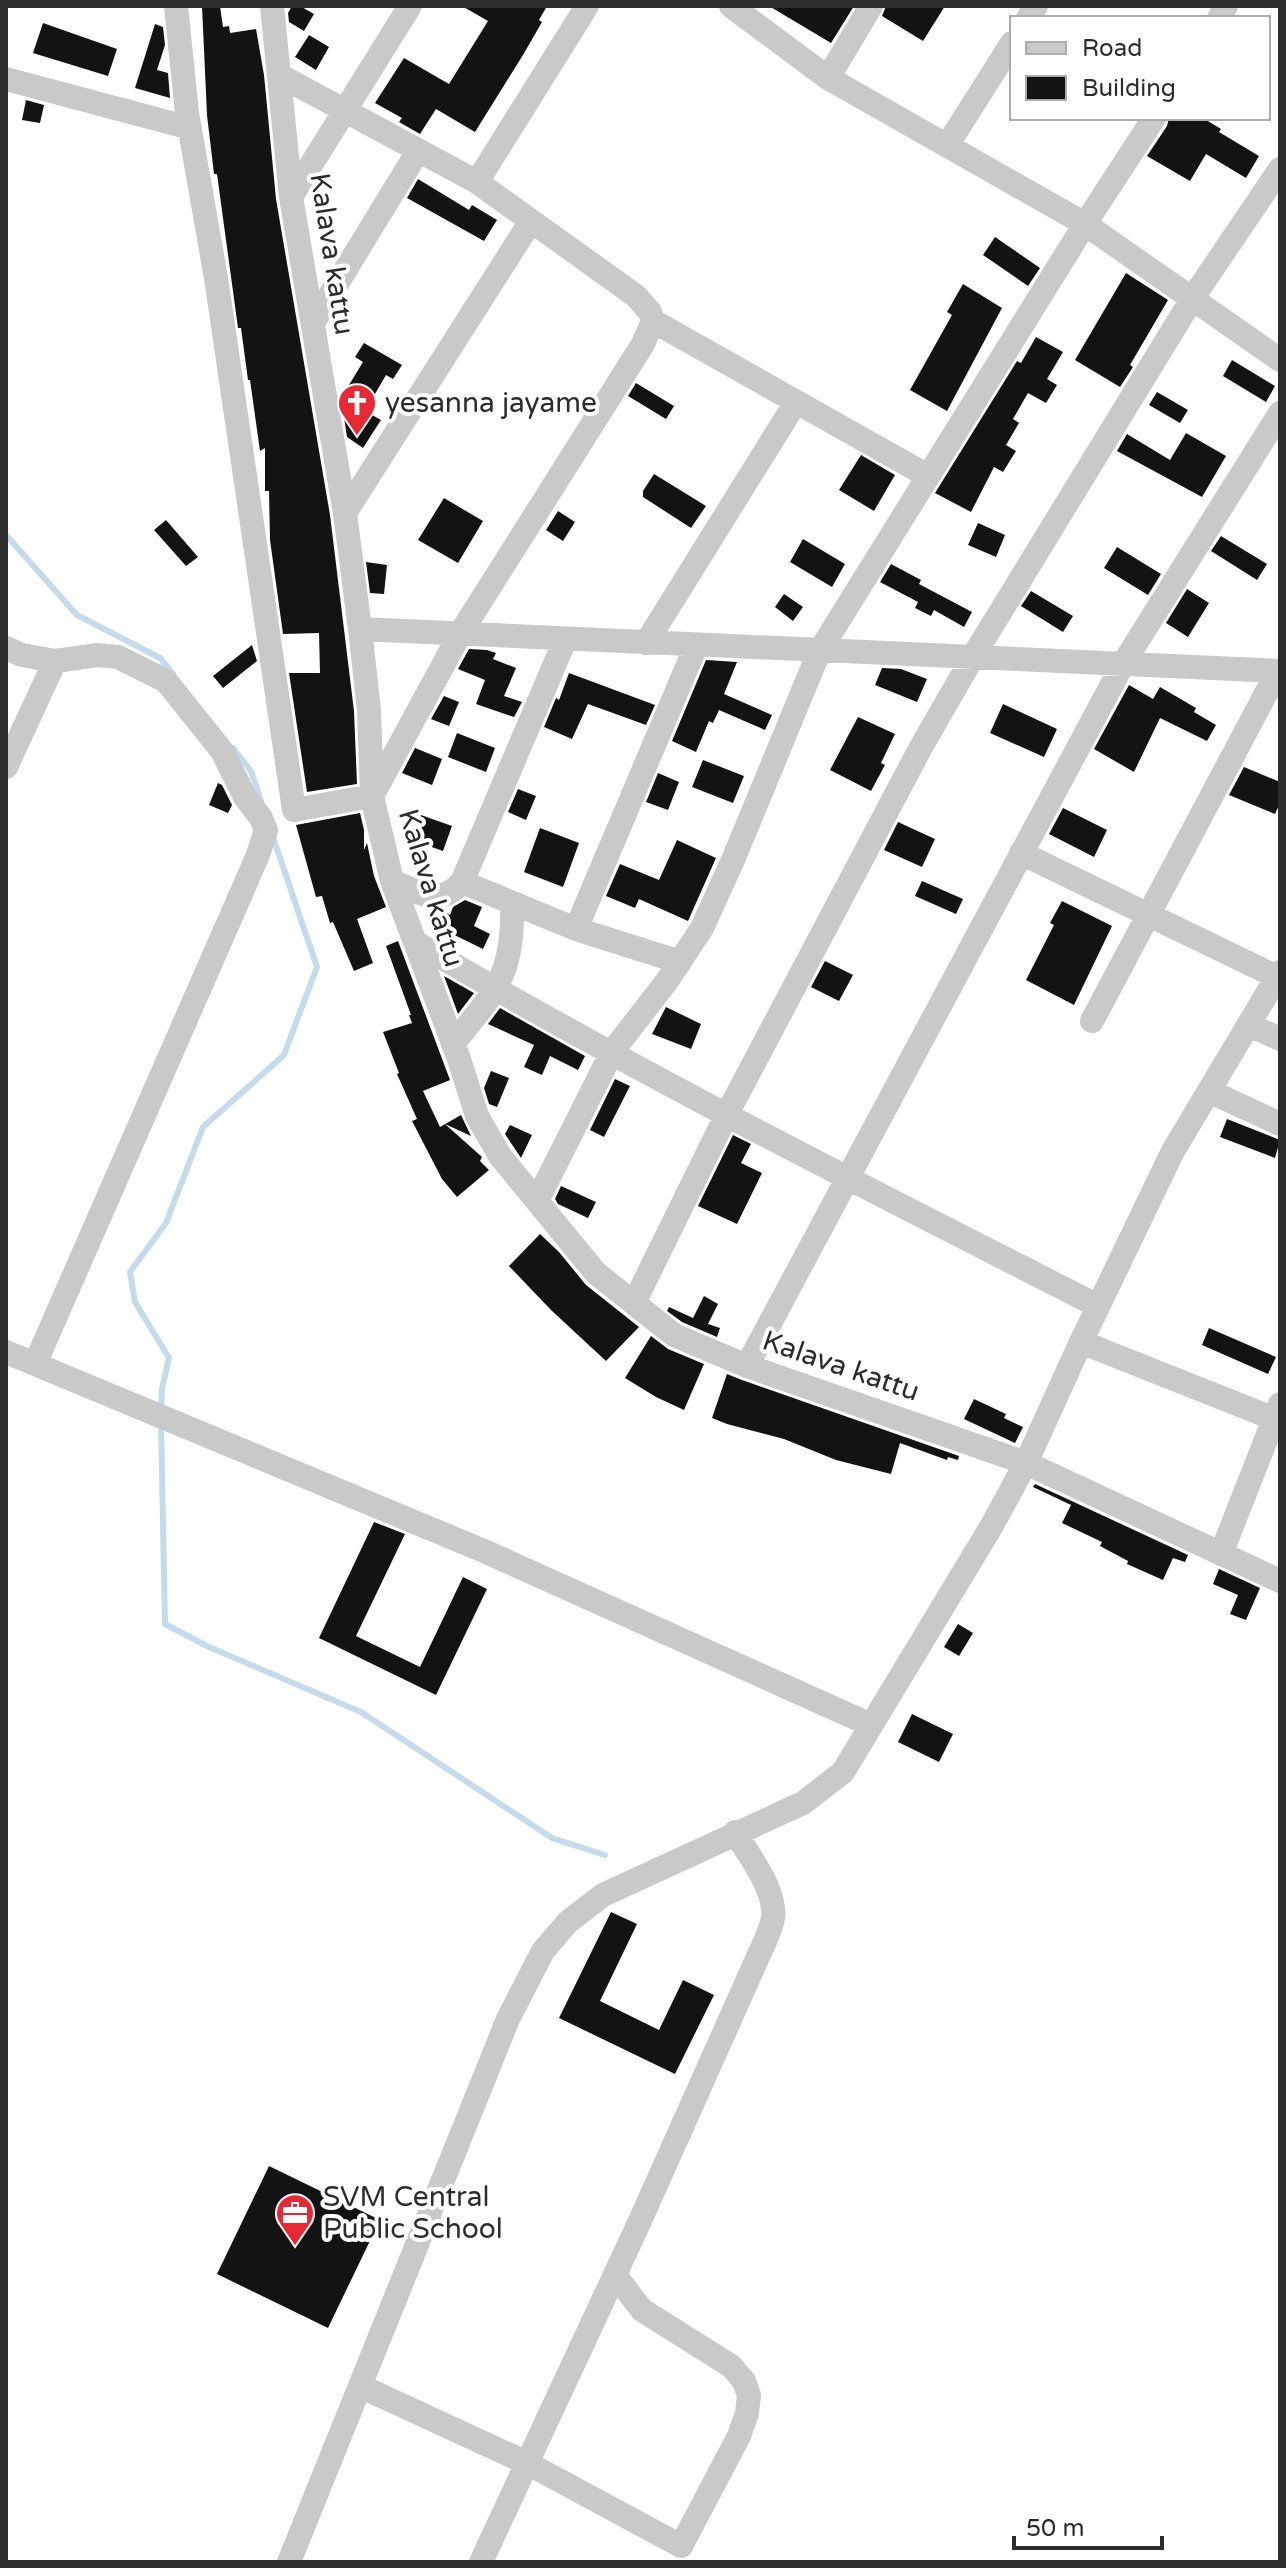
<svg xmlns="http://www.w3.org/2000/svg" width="1286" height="2568" viewBox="0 0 1286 2568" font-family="'Varela Round',sans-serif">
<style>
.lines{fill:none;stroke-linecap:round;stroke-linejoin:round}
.stream{stroke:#c3dbeb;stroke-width:6}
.building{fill:#131313}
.street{stroke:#c9c9c9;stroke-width:24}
.labels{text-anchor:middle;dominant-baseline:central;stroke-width:8;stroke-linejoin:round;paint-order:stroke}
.street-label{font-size:28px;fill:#2c2c2c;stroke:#fff}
.poi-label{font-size:28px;fill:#2c2c2c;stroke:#fff;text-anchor:start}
</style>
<rect width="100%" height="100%" fill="#fff"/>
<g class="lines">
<path class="stream" d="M6,535l71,80 83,43 13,16
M233,748l18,23 10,30
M161,1412l1,-23 7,-31 -34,-56 -5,-30 36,-49 37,-96 81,-72 33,-88 -45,-133
M161,1423l4,201 44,23 152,65 191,126 53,17"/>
</g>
<path class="building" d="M202,6h18l3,21 6,-1 1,7 26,-4 8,46 12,124 54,316 24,196 3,73 -50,8 -18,-119h31l-1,-40 -36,1 -13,-94 -1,-49h-4v-43l-5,3 -10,-71h-2l-7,-52h-3l-21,-154h-3l-7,-59z
M292,6h8l14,8 -10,17 -15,-9 -1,-9z
M462,6h85l-8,14 3,2 -19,33 -48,77 -39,-23 -16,25 -21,-12 3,-4 -27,-15 29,-45 45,26 39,-63z
M769,6h85l-23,37z
M886,6h59l-22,35 -41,-25z
M43,23l74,26 -9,27 -75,-23z
M155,24l8,3 2,18 -8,25 11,3 2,25 -35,-10z
M309,35l20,12 -13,23 -21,-13z
M26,100l18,5 -4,18 -18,-3z
M1169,118h34l18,11 -2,3 40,24 -13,22 -40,-24 -16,27 -43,-25 20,-30z
M418,179l51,31 3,-5 25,15 -13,21 -77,-43z
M995,237l45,31 -12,18 -45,-31z
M1126,273l42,27 -38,65 3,2 -13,20 -45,-27z
M963,284l39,24 -55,103 -37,-21 42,-75 -5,-3z
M1036,337l27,15 -16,27 10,6 -11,18 -18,-10 -15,26 6,4 -13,22 10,6 -13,21 -9,-5 -23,45 -36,-19 82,-132 4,2z
M364,343l38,22 -9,14 -7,-4 -21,36 16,9 -18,28 -16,-11 -6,-39 22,-36 -8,-5z
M1232,360l43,26 -9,16 -43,-26z
M636,383l38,23 -8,13 -38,-23z
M1157,392l31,18 -8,13 -31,-18z
M1186,433l40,23 -24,41 -85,-46 10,-17 43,26z
M861,455l34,20 -21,36 -35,-21z
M654,474l52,32 -15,22 -48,-31v-6z
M444,498l39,23 -25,42 -40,-23z
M558,511l17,11 -12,19 -17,-11z
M166,520l32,37 -12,9 -32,-36z
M978,523l27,12 -9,22 -28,-12z
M1221,536l46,28 -10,16 -46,-29z
M803,539l42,25 -13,23 -42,-25z
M1117,547l44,27 -13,21 -44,-27z
M366,562l21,3 -3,29 -14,-1z
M891,564l30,16 -2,4 53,28 -8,15 -30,-17 -3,6 -16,-8 3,-6 -38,-20z
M1187,589l22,14 -21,34 -22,-14z
M1031,591l42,25 -10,16 -42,-26z
M784,594l19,13 -10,14 -18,-14z
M252,645l5,16 -34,27 -10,-12z
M469,649l18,1 9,3 -3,6 23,9 -12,28 18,6 -8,15 -38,-13 9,-24 -27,-11z
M706,660l31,2 -13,32 48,21 -7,15 -46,-20 -6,13 -4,-2 -13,31 -24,-11z
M882,668l19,1 26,10 -10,23 -42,-17z
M569,673l86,32 -9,20 -58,-21 -16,35 -28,-12 12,-29 3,2z
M1129,685l24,14 7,-12 36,21 -2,4 22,13 -9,16 -47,-23 -26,54 -40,-23z
M444,696l15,6 -10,24 -18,-7z
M1003,704l54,25 -13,28 -54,-24z
M858,717l37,17 -14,29 4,2 -14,26 -41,-21z
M457,733l38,15 -9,24 -38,-15z
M415,748l27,11 -10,26 -30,-12z
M703,760l41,16 -11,27 -41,-16z
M1244,767l36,15v21l-5,11 -46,-19z
M658,773l21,9 -11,28 -22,-8z
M218,783l4,2 10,20 -4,8 -19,-8z
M518,789l18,7 -10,24 -18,-8z
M1063,808l44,22 -13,27 -45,-23z
M360,813l4,17v20l3,-7 7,33 12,31 -29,12 16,44 -19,8 -21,-49 -3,1 -8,-27 -6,1 -20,-72z
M421,815l31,11 -9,25 -31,-11z
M898,822l37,17 -13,28 -38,-17z
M540,828l39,15 -16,44 -39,-15z
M677,840l39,18 -28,63 -49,-22 -4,9 -29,-12 14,-32 39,16z
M922,881l41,18 -7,15 -41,-18z
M465,900l17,7 -8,19 16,8 -7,15 -43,-21 7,-15 3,2 3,-8z
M1062,901l50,25 -38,79 -48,-25 28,-55 -4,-2z
M398,941l52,139 -27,11 17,36 21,-12 10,21 -26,-12 37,33 -2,4 9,9 -32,27 -15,-18 -30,-58 5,-2 -20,-45 2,-1 -16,-41 29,-9 -3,-8h2l-25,-69z
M825,961l28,14 -14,26 -28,-14z
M444,976l30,17 -16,21z
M666,1007l35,17 -10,25 -39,-15z
M500,1008l85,48 -7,14 -28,-14 -8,19 -18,-8 10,-22 -46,-21z
M491,1071l18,7 -12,29 -8,-3 -5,-16z
M615,1079l15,7 -26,51 -14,-7z
M1227,1119l53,21 -5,18 -55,-21z
M510,1125l22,10 -11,23 -16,-24z
M733,1135l18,9 -10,19 21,10 -25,51 -39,-18z
M561,1186l35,16 -8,16 -30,-14 -3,-5z
M540,1234l19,18 27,33 53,42 -33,34 -55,-51 -42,-44z
M704,1296l14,8 -10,20 12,4 -3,9 -35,-15 -15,-11 2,-4 24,11z
M1209,1328l67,29 -8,17 -66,-29z
M651,1336l17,13 36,15 -20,46 -28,-13 -31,-19z
M727,1374l15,6 217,76 -1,4 -10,-3 -1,3 -47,-17 -9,31 -55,-14 -52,-21 -57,-15 -15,-6z
M974,1399l32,15 -2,4 19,9 -8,16 -51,-24z
M1035,1484l153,71 -3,7 -12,-4 -10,22 -36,-16 1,-3 -28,-15 2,-4 -40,-19 9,-18 -38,-18z
M374,1522l31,12 -49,102 64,31 43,-90 24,12 -51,106 -117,-57z
M1219,1569l41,19 -14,32 -16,-6 8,-19 -25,-11z
M958,1624l15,9 -14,23 -15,-9z
M912,1714l41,20 -14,28 -41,-20z
M611,1912l26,12 -37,77 59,29 24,-50 31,15 -39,79 -116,-56z
M269,2166l111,54 -52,108 -111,-54z"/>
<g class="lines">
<path class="street" d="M176,6l11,107 29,165 78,532 78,-14 88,-162 183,-290 10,-23 -3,-9 -14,-16 -159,-114 -198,-107
M272,6l19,191 54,316 15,116 9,81 3,86 20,85 67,178 18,57 23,40 96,117 78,62 73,31 279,97 254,118
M731,6l97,72 257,146 195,136
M1028,18l8,-12
M1219,18l7,-12
M828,78l43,-72
M6,79l184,49
M948,144l64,-101
M477,182l110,-176
M291,197l119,-191
M653,321l275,155
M313,323l105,-172
M345,513l186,-292
M360,629l920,42
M646,643l150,-241
M6,648l16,7 33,6 43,-6 20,2 48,24 56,70 23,46 16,21 5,12 -8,25 -223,509
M6,767l49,-106
M1021,853l256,124
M392,881c27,11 47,27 70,1l103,-242
M462,882l114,47 104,33
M576,929l120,-283
M415,942c222,131 454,247 683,364
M1092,1021l186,-350
M1249,1025l31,14
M453,1044c43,-54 61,-68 59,-141
M1209,1091l71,33
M537,1201l75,-149 55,-71 35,-53 31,-68 86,-208 266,-428 69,-106
M634,1303l93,-189 194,-367 53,-92 218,-356 88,-130
M1081,1342l199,79
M6,1352l478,199 387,174
M747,1366l376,-702 157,-251
M1221,1554l59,-150
M360,2386l167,77 154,83 58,-110 8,-23 2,-18 -5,-14 -13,-15 -89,-56 -27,-35
M289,2562l219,-543 35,-68 25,-29 35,-27 200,-92 40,-31 148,-245 35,-64 55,-121 92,-191 107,-179
M481,2562l158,-339 127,-284c4,-10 9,-21 7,-31 -3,-26 -25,-54 -38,-76"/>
</g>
<defs>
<g id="church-pin" transform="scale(2)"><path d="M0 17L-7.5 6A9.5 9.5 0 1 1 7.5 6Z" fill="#e72936" stroke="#fff"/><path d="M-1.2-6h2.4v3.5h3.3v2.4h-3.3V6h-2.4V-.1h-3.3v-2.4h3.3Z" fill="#fff"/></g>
<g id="office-pin" transform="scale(2)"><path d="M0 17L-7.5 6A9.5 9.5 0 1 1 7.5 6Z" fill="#e72936" stroke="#fff"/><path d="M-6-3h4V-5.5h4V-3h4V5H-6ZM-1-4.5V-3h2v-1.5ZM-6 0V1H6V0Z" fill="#fff"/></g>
</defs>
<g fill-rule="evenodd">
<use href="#church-pin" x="357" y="403"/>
<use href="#office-pin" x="295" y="2213"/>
</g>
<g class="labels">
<g class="street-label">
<text transform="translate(332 254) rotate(81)">Kalava kattu</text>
<text transform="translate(431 888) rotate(73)">Kalava kattu</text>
<text transform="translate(841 1366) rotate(19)">Kalava kattu</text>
</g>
<g class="poi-label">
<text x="385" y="403">yesanna jayame</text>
<text x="323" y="2197">SVM Central<tspan x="323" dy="32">Public School</tspan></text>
</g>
</g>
<rect width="1286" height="2568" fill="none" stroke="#2c2c2c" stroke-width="16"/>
<rect x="1010" y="16" width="260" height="104" fill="#ffffff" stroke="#ababab" stroke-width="2"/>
<rect x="1026" y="42" width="40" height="12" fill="#c9c9c9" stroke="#ababab" stroke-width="2"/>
<text x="1082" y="56" font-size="24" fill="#2c2c2c">Road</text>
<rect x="1026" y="76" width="40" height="24" fill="#131313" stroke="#ababab" stroke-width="2"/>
<text x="1082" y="96" font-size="24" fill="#2c2c2c">Building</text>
<path d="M1014 2536v12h148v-12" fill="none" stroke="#2c2c2c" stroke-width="4"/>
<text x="1026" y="2536" font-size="24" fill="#2c2c2c" stroke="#ffffff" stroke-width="6" paint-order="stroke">50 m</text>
</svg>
